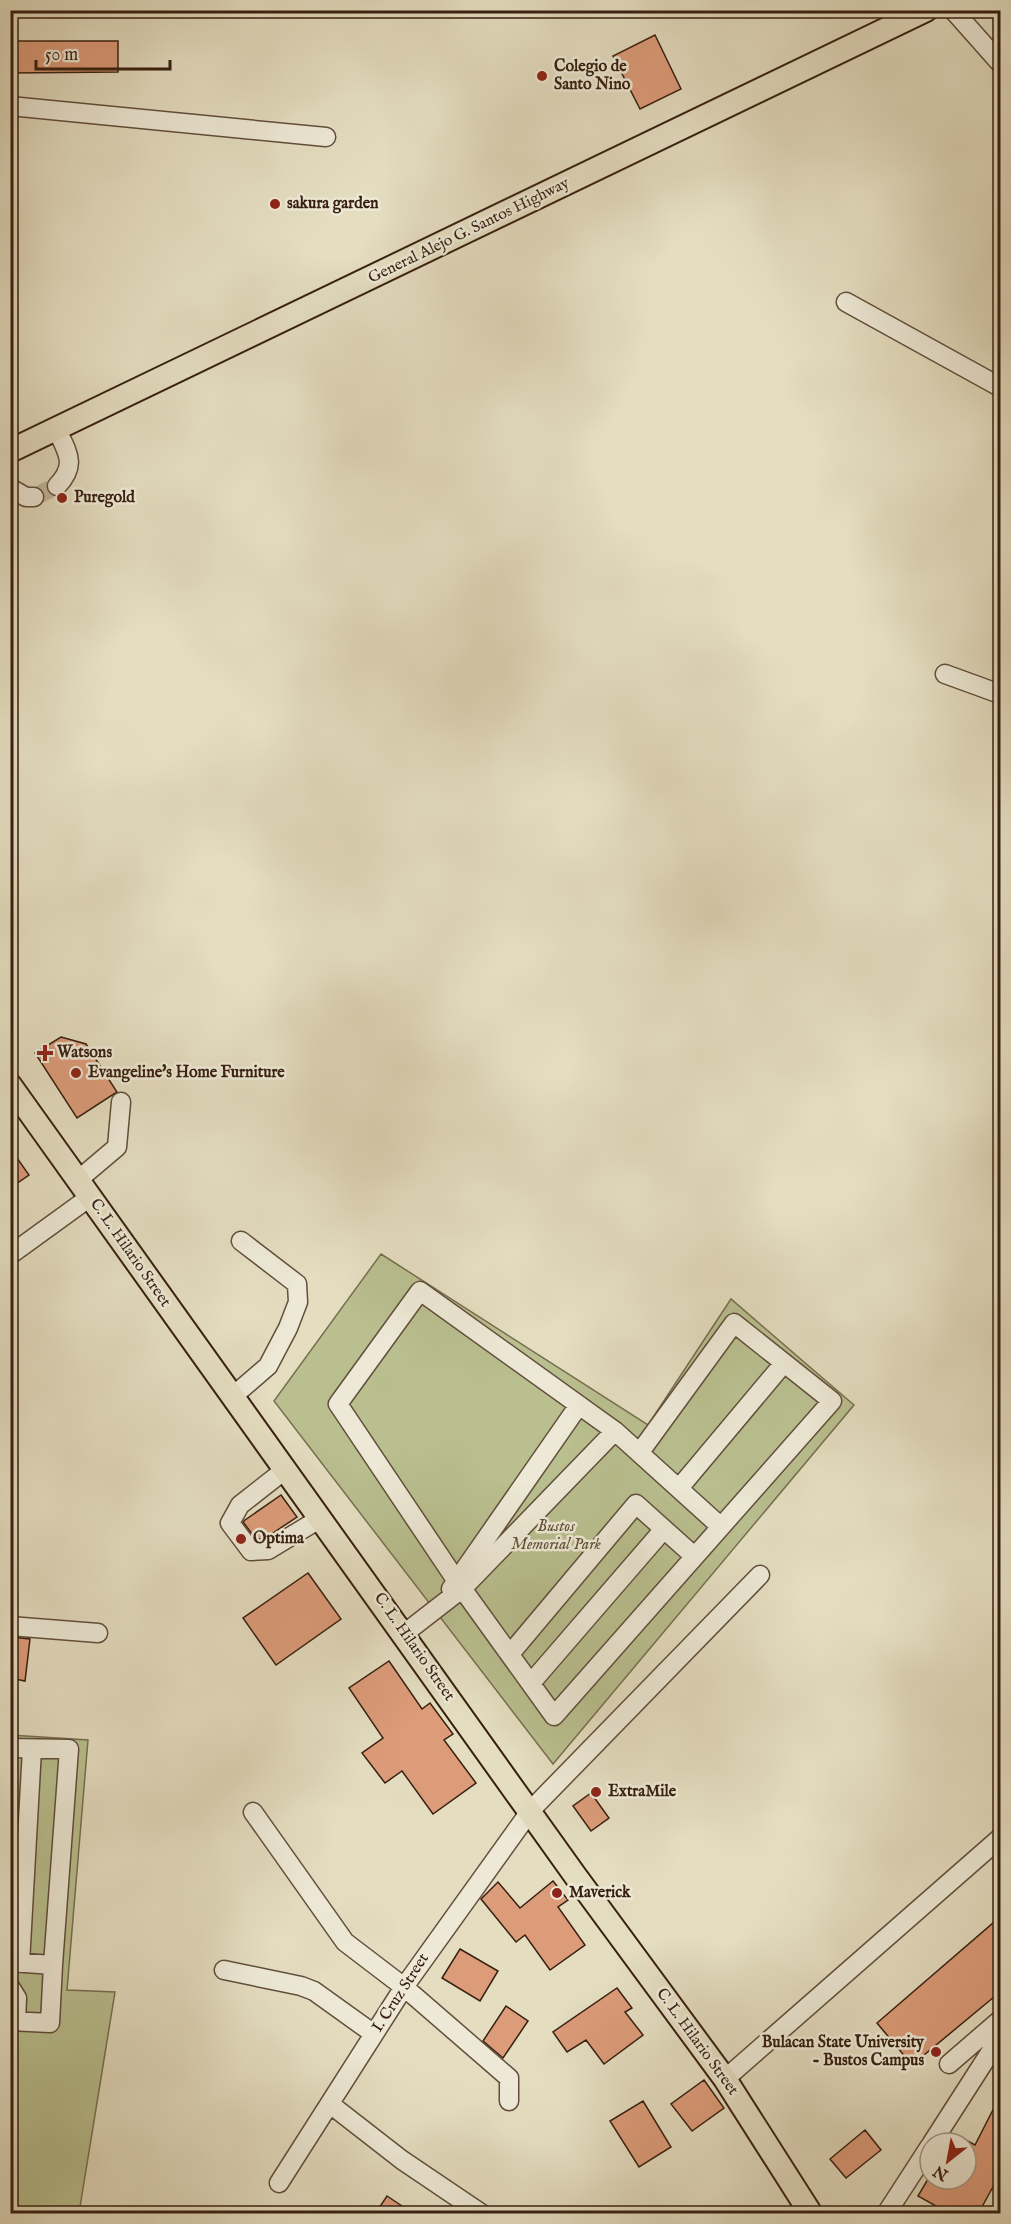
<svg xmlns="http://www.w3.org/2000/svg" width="1011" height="2224" viewBox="0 0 1011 2224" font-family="'IM FELL English',serif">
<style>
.green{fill:#b9bf8f;stroke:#786f50;stroke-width:1.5}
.building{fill:#dc9b79;stroke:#371f10;stroke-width:1.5}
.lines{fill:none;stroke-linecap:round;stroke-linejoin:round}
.minor-tunnel{stroke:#c1b79d;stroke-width:18;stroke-dasharray:18 9;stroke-linecap:butt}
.minor-casing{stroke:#624e3c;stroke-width:21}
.major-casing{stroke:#371f10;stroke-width:26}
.minor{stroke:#ede9d6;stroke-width:18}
.major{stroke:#e4ddc0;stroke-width:22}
.poi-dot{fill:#8f2418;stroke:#ede9d6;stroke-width:2}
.labels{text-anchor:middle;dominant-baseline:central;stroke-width:5;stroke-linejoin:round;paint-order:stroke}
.poi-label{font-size:16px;font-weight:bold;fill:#371f10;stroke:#ede9d6;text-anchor:start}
.street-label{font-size:16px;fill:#371f10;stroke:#ede9d6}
.park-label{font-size:16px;font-style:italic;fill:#5e4f36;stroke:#ede9d6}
</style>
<rect width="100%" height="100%" fill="#e4ddc0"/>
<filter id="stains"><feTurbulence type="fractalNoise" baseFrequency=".00333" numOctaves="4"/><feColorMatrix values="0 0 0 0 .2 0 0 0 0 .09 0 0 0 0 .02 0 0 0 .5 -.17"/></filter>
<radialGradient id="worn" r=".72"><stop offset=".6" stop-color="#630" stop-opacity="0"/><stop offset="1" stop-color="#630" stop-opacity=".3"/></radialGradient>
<path class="green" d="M381,1254l267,171 83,-126 123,106 -301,359 -279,-363z
M10,1735l78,5 -21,250 48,2 -36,221h-68z"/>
<path class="building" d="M655,35l26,54 -41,20 -27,-53z
M10,41h108v31l-108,1z
M61,1037l25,7 31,48 -40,26 -42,-65z
M10,1148l19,27 -19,13z
M281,1495l16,22 -33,22h-8l-13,-17 2,-2z
M308,1573l33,46 -65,46 -33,-47z
M10,1637l20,2 -5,42 -15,-3z
M389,1661l33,48 8,-6 23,31 -9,6 32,43 -43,31 -31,-43 -17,12 -23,-30 21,-15 -34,-50z
M591,1793l18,25 -18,13 -18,-25z
M553,1881l15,19 -10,7 27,38 -35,25 -25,-35 -9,7 -35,-43 17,-17 22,26z
M1000,1917v75l-88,73 -35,-42z
M460,1949l38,22 -18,30 -38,-23z
M617,1988l15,20 -7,4 18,23 -39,29 -18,-24 -19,12 -14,-20z
M506,2006l22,15 -25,37 -20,-17z
M704,2080l20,28 -32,23 -21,-27z
M1000,2096v78l-22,40h-28l-32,-18 10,-17h38v-39l9,5z
M643,2101l28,46 -32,20 -29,-46z
M865,2130l16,20 -35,28 -16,-19z
M387,2196l27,18h-39z"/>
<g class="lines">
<path class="minor-tunnel" d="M34,497l23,-11"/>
<g class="minor-casing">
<path id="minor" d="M953,10l47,53
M10,106l316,31
M846,302l154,85
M56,428c11,24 22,36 1,58
M10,488l16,9h8
M945,674l55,20
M78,1180l39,-33 4,-45
M10,1255l80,-58
M232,1397l36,-31 20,-38 10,-26 -1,-18 -56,-43
M640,1452l94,-129 98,78 -278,315 -98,-136 -118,-176 82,-113 195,140 105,95
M286,1469l-46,36 -10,18 21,28 17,-1 53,-32
M680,1487l104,-124
M451,1589l128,-184
M10,1626l88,7
M405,1633l58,-45 152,-157
M510,1654l126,-150 58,52
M531,1683l133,-154
M10,1748l59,1 -16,216 -42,-3
M253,1812l92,130 59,45 105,91v23
M20,1963l12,-214
M224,1970l77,16 13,5 60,43
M10,1987l7,11 -1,23
M10,2021l40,2 3,-58
M949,2064l51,-44
M725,2079l275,-241
M330,2104l72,56 80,54
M932,2143l68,-106
M279,2183l125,-196 127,-177 229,-235
M886,2214l44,-68"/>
</g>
<g class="major-casing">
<path id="major" d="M10,451l916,-441
M10,1085l564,789 151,205 86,135"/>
</g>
<use href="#minor" class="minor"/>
<use href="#major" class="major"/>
</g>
<g class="poi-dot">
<circle cx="542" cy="76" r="6"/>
<circle cx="275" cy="204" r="6"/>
<circle cx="62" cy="498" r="6"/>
<path d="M42 1044h6v6h6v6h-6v6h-6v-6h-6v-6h6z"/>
<circle cx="76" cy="1073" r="6"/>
<circle cx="241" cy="1539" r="6"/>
<circle cx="596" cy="1792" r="6"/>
<circle cx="557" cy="1893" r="6"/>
<circle cx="936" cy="2052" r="6"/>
</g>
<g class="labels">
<g class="poi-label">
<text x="554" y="67">Colegio de<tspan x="554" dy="18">Santo Nino</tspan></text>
<text x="287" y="204">sakura garden</text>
<text x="74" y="498">Puregold</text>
<text x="57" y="1053">Watsons</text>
<text x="88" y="1073">Evangeline's Home Furniture</text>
<text x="253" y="1539">Optima</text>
<text x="608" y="1792">ExtraMile</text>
<text x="569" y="1893">Maverick</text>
<text x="924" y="2043" text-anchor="end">Bulacan State University<tspan x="924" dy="18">- Bustos Campus</tspan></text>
</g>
<g class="street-label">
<text transform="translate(469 231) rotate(-26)">General Alejo G. Santos Highway</text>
<text transform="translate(130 1253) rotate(55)">C. L. Hilario Street</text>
<text transform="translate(414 1647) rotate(55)">C. L. Hilario Street</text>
<text transform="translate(401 1993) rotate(-57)">I. Cruz Street</text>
<text transform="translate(697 2042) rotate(54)">C. L. Hilario Street</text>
</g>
<g class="park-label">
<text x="556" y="1527">Bustos<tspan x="556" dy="18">Memorial Park</tspan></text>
</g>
</g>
<rect width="1011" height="2224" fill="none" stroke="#e4ddc0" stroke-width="36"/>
<rect x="12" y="12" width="987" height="2200" fill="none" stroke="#371f10" stroke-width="3"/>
<rect x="18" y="18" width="975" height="2188" fill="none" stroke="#371f10" stroke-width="1.5"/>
<g transform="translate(948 2161) rotate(211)"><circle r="28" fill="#ede9d6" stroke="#a49887" stroke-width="1.5"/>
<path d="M0-4.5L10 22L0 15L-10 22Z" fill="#8f2418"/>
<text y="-9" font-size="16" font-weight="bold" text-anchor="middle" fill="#371f10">N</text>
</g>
<path d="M36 60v9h134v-9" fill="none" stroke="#371f10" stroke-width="3"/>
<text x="45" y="60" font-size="18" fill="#371f10" stroke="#ede9d6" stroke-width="4.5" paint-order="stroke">50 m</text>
<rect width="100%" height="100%" filter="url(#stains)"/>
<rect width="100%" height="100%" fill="url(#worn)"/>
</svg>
